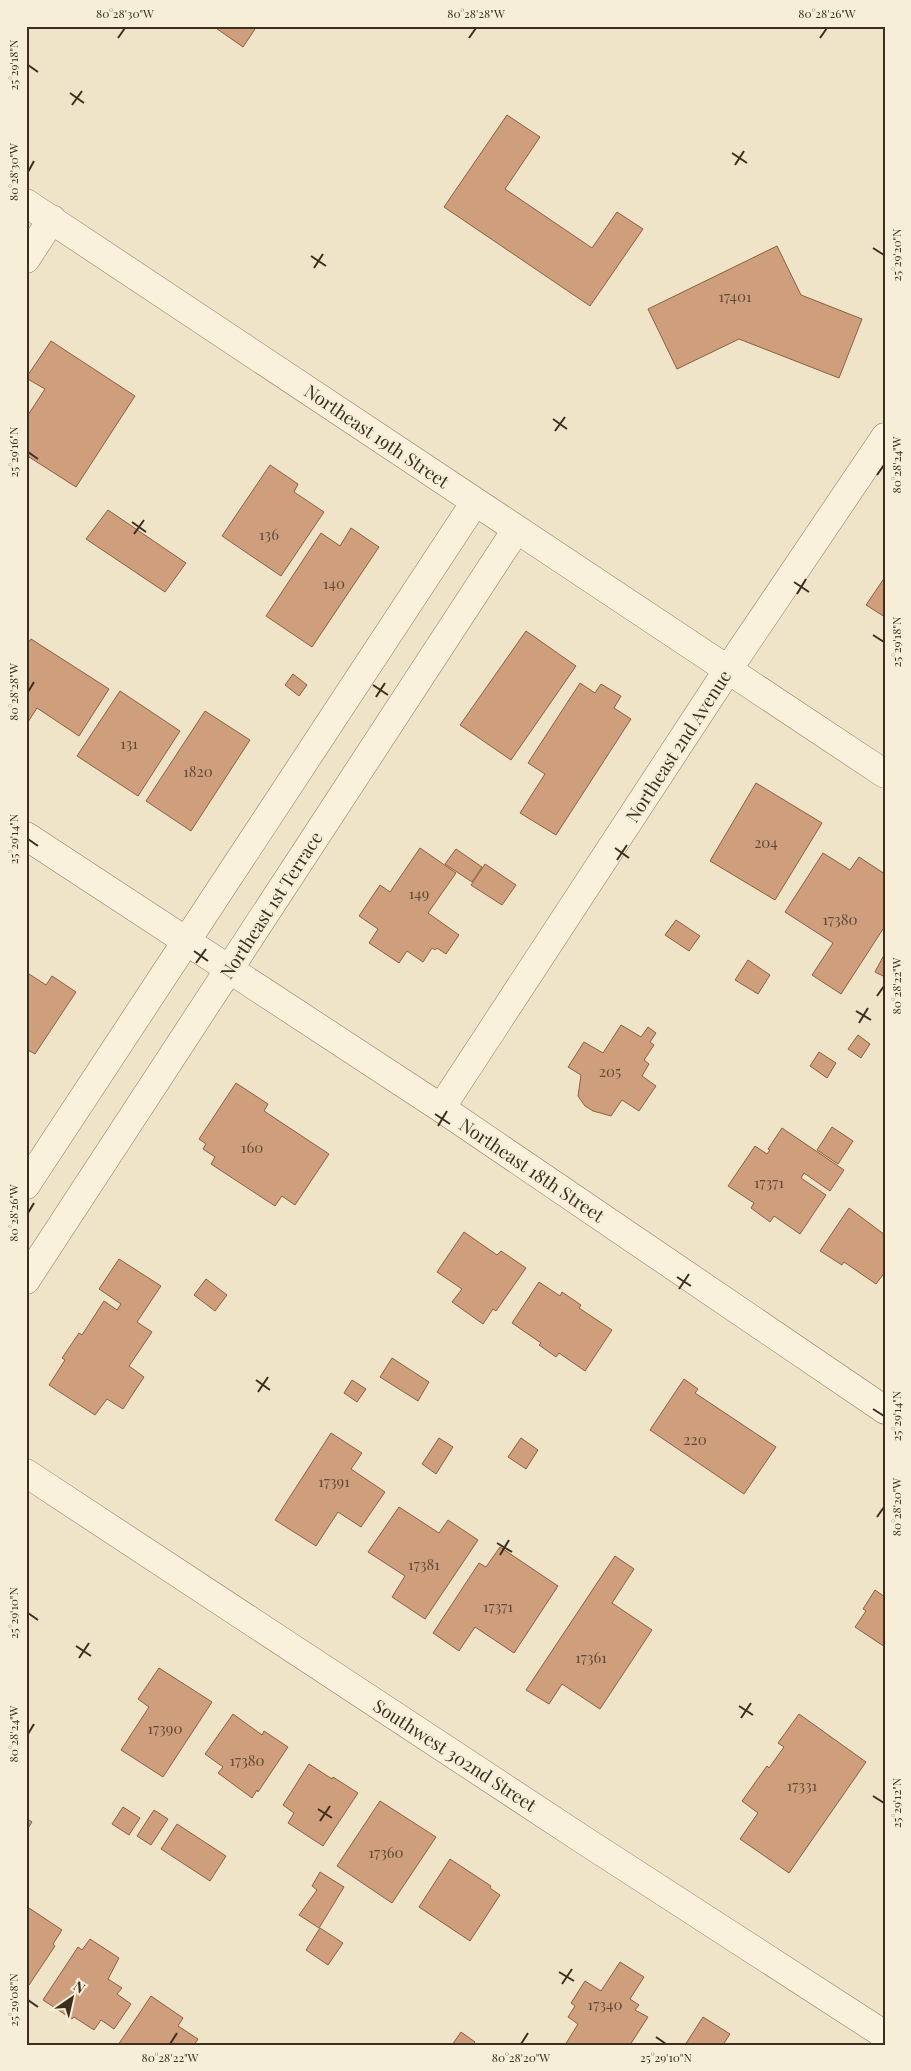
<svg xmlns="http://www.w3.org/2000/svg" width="911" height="2071" viewBox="0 0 911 2071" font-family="'Playfair Display',serif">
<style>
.building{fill:#cf9f7d;stroke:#8d5f41}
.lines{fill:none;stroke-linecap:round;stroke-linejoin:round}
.minor-casing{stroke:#8d765c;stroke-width:29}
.minor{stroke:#faf1dc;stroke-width:28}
.ticks{fill:none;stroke:#3d2e20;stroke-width:2}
.labels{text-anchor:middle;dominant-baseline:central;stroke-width:5;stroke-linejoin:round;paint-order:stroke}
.number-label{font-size:15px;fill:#624a37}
.street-label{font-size:18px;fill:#3d2e20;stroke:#f7eed8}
.neatline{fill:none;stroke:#3d2e20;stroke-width:2}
.ticks-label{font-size:12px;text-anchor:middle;fill:#3d2e20}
</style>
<rect width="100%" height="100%" fill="#f0e4c8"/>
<path class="building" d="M213,26h44l-14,21z
M507,115l33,22 -35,52 87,59 25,-36 26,17 -53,77 -146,-99z
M777,246l24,49 61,24 -23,59 -100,-39 -62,30 -29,-60z
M51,341l84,55 -59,91 -50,-32v-37l19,-29 -19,-11z
M270,465l28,19 -4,8 30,20 -43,64 -59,-40z
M108,510l78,53 -21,29 -79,-53z
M351,528l28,19 -67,100 -46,-31 55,-83 19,13z
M885,577v40l-19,-12z
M526,631l50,35 -65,94 -51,-35z
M31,639l78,50 -30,47 -42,-28 -11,17v-79z
M293,674l14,11 -8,11 -14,-11z
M580,683l15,10 6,-9 20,12 -7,12 17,11 -75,116 -36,-22 25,-39 -17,-11z
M120,691l60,40 -42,65 -61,-40z
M205,711l45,29 -59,91 -45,-30z
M756,783l66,40 -47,77 -65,-39z
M420,848l36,25 -28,40 31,22 -13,19 -9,-6 -2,2 -3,-2 -9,14 -16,-11 -8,12 -30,-20 9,-14 -19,-13 21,-31 10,7z
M456,849l26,18 -10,15 -27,-18z
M823,853l27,17 9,-13 26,17v52l-44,68 -29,-19 21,-32 -48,-31z
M485,864l31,21 -14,20 -31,-20z
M676,920l24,16 -11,15 -24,-16z
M885,953v24l-10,-5z
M748,960l22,15 -12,19 -23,-14z
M26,972l20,13 6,-9 24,16 -41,62 -9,-5z
M621,1025l20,12 7,-10 8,6 -6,9 4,3 -10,15 5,4 -7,12 14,10 -17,25 -17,-11 -11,16 -18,-5 -8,-5 -7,-10 3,-21 -13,-8 16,-25 19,11z
M858,1035l12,9 -9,14 -13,-9z
M819,1052l17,11 -9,15 -17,-12z
M236,1083l32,21 -4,7 65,43 -34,51 -13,-9 -7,10 -64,-42 4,-7 -12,-8 3,-5 -7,-5z
M832,1127l21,14 -15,23 -21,-14z
M782,1128l62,42 -14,21 -26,-18 -3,5 25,17 -26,39 -26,-18 -4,6 -19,-14 3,-5 -26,-17 27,-40 12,8 3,-4 -2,-1z
M849,1208l36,27v37l-9,12 -32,-22 -2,3 -22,-14z
M464,1232l33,23 4,-4 25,17 -30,43 -3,-2 -10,15 -31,-22 10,-13 -25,-17z
M119,1259l42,27 -24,36 15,10 -23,34 15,11 -21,32 -16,-10 -12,16 -46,-30 16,-25 -3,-2 17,-25 3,2 22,-34 13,9 4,-6 -22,-15z
M206,1279l21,16 -12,16 -21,-16z
M539,1282l21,14 2,-4 19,13 -2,3 33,22 -27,41 -26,-18 -3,4 -17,-12 2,-2 -29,-20z
M392,1358l37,24 -11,19 -38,-24z
M684,1379l14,10 -3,4 81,54 -32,47 -94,-64z
M352,1380l14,9 -9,13 -13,-9z
M331,1433l31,20 -11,16 34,23 -24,35 -23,-15 -22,34 -41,-26z
M439,1438l14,9 -17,27 -14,-10z
M521,1438l17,12 -12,19 -18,-12z
M399,1507l40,26 9,-13 30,20 -53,79 -33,-22 13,-21 -37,-24z
M500,1547l58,39 -44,67 -39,-26 -16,24 -26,-18 46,-70 7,4z
M615,1556l19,13 -22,34 40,27 -52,79 -38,-25 -13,20 -23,-14z
M875,1590l10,7v50l-30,-20 11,-16 -3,-2z
M159,1668l53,34 -49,75 -42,-27 28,-43 -11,-8z
M233,1714l29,21 2,-4 24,16 -30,45 -1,-2 -5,8 -34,-25 5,-6 -18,-13z
M799,1714l67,48 -77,111 -49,-34 18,-26 -16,-12 25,-35 2,2 15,-21 -6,-4z
M309,1764l23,15 1,-2 25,16 -35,53 -35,-23 6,-10 -11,-8z
M380,1801l56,36 -44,66 -55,-37z
M123,1807l17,11 -11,17 -17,-11z
M154,1810l14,9 -17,26 -14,-9z
M26,1818l6,4 -6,9z
M177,1824l49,32 -16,25 -49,-32z
M450,1859l41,27 -1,2 10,7 -30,46 -51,-34z
M320,1872l24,15 -25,41 -20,-13 18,-25 -5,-4z
M26,1906l36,24 -9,14 2,2 -26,39 -3,-2z
M320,1928l23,15 -15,22 -22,-15z
M90,1939l29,19 -11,21 14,9 -5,6 14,10 -17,25 -13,-9 -7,10 -20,-13 -2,2 -29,-19 35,-53 4,3z
M620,1962l24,15 -14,22 9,6 -4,5 13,7 -18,28h-65l13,-21 -10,-7 7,-11 -4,-3 14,-22 16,10z
M151,1996l32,22 -5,8 20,13 -4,6h-76z
M703,2017l27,17 -7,11h-38z
M461,2032l14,10 -2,3h-21z"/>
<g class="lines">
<g class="minor-casing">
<path id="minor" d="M26,203l859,571
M26,259l26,-40
M26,836l415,272 444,302
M441,1108l286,-437 158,-234
M26,1185l449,-683
M26,1280l490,-750
M26,1473l556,366 303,196"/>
</g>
<use href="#minor" class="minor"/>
</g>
<path class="ticks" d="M118,38l7,-10M469,38l7,-10M820,38l7,-10M28,65l10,7M70,93l14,10M72,105l10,-14M732,153l15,10M735,165l9,-14M28,172l6,-11M873,248l11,7M311,256l15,10M314,268l9,-14M553,419l14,10M555,431l10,-14M28,452l10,7M877,475l7,-10M132,522l14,10M134,534l10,-14M794,582l15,10M797,594l9,-15M873,635l11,7M373,685l15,10M28,692l6,-10M376,697l9,-14M28,839l10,7M615,848l14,10M617,860l10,-15M194,951l14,10M196,963l10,-14M877,996l7,-10M856,1011l15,9M859,1023l9,-15M435,1114l15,10M438,1126l9,-15M28,1213l6,-10M677,1277l14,9M679,1289l10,-15M256,1380l14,10M258,1392l10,-15M873,1409l11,7M877,1517l7,-10M497,1543l15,9M500,1555l9,-15M28,1613l10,7M76,1646l15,10M79,1658l10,-15M739,1706l14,9M741,1718l10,-15M28,1734l6,-10M873,1796l11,7M318,1809l14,9M320,1821l10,-15M559,1972l15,9M562,1984l10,-15M28,2000l10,7M656,2037l10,7M170,2044l7,-11M521,2044l7,-11"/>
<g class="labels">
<g class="number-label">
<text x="735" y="296">17401</text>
<text x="269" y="534">136</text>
<text x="334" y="583">140</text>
<text x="129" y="743">131</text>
<text x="198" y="771">1820</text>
<text x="766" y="842">204</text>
<text x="419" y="893">149</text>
<text x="840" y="919">17380</text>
<text x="610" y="1071">205</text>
<text x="252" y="1147">160</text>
<text x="769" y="1182">17371</text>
<text x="695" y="1439">220</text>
<text x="334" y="1481">17391</text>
<text x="424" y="1564">17381</text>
<text x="498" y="1606">17371</text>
<text x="591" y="1657">17361</text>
<text x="165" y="1728">17390</text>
<text x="247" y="1760">17380</text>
<text x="802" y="1785">17331</text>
<text x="386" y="1852">17360</text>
<text x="605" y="2004">17340</text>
</g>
<g class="street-label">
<text transform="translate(377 436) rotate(34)">Northeast 19th Street</text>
<text transform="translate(678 746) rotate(-57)">Northeast 2nd Avenue</text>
<text transform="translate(271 905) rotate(-57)">Northeast 1st Terrace</text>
<text transform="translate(532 1170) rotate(34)">Northeast 18th Street</text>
<text transform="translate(455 1755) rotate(33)">Southwest 302nd Street</text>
</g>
</g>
<rect width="911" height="2071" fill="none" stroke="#f7eed8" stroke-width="55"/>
<g transform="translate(72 1998) rotate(34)" stroke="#f7eed8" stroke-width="4" paint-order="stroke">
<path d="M0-4L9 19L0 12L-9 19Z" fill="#3d2e20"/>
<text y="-8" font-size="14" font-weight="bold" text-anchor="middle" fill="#3d2e20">N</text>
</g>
<rect x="28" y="28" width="856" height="2016" class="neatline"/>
<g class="ticks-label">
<text x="125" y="18">80°28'30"W</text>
<text x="476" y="18">80°28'28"W</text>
<text x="827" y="18">80°28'26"W</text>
<text transform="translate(14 65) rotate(-90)" y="4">25°29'18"N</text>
<text transform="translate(14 172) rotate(-90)" y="4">80°28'30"W</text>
<text transform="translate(897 255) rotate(-90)" y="4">25°29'20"N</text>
<text transform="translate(14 452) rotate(-90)" y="4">25°29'16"N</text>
<text transform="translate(897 465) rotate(-90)" y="4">80°28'24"W</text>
<text transform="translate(897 642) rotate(-90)" y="4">25°29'18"N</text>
<text transform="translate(14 692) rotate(-90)" y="4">80°28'28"W</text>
<text transform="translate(14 839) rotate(-90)" y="4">25°29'14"N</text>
<text transform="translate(897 986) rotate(-90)" y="4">80°28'22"W</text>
<text transform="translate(14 1213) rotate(-90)" y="4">80°28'26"W</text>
<text transform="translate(897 1416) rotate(-90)" y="4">25°29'14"N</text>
<text transform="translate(897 1507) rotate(-90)" y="4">80°28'20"W</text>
<text transform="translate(14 1613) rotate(-90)" y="4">25°29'10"N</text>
<text transform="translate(14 1734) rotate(-90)" y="4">80°28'24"W</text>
<text transform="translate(897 1803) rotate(-90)" y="4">25°29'12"N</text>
<text transform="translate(14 2000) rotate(-90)" y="4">25°29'08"N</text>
<text x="170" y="2062">80°28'22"W</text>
<text x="521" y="2062">80°28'20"W</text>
<text x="666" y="2062">25°29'10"N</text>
</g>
</svg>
